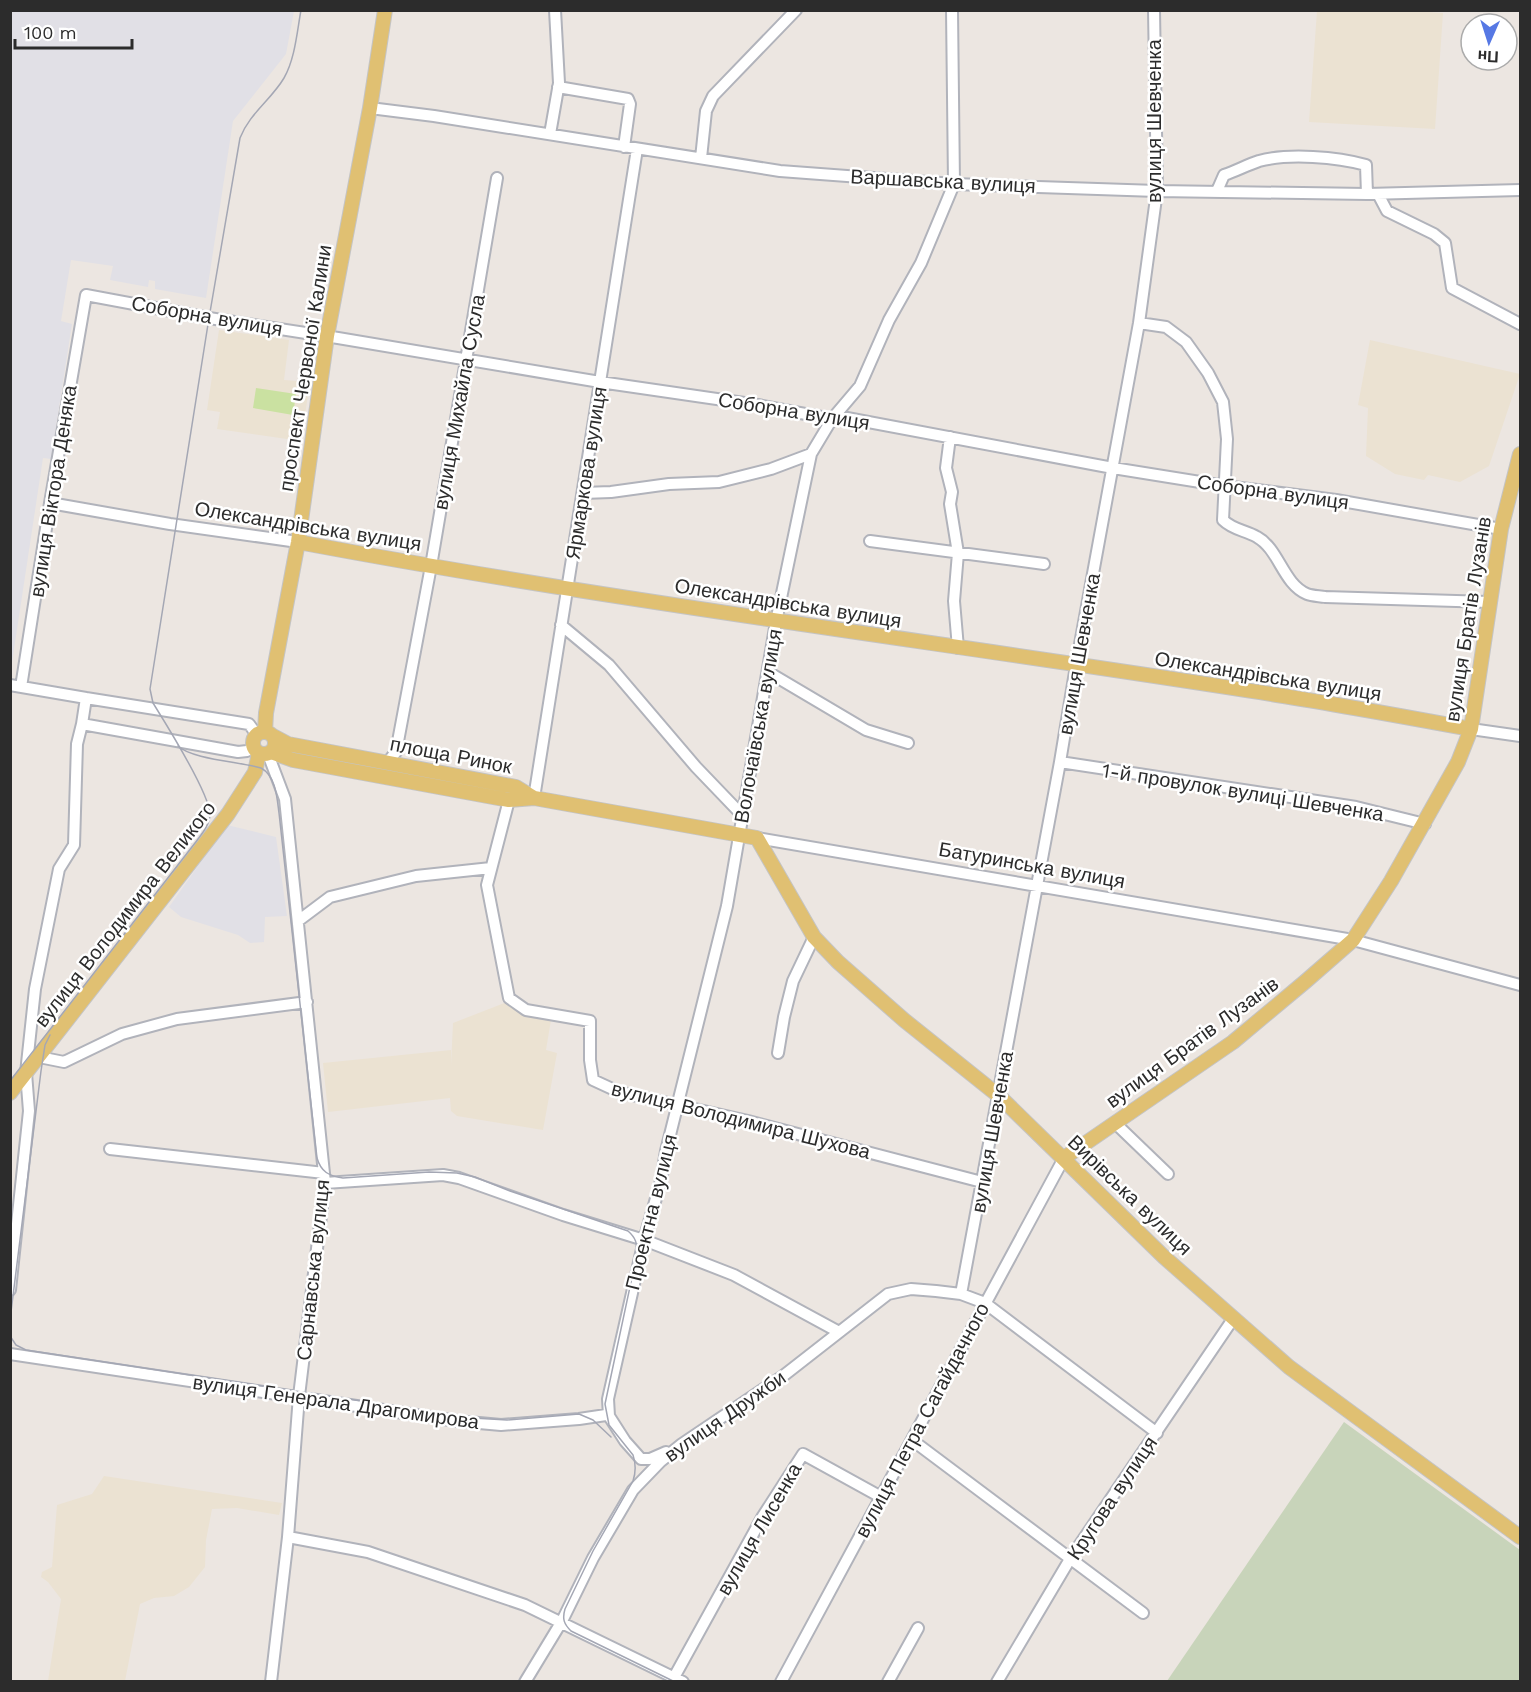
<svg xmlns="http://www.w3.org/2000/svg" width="1531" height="1692" viewBox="0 0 1531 1692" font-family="'Work Sans',sans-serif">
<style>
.industrial{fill:#e1e0e6}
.education{fill:#ebe2d2}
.cemetery{fill:#c8d4ba}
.pitch{fill:#cae1a1}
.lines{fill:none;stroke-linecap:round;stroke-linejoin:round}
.minor-casing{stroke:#b1b3bb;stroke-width:14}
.major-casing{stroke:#c4c4c4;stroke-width:16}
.minor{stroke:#fff;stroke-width:10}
.major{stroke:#e0c072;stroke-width:14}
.tram{stroke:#a4a7b4;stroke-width:1.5}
.labels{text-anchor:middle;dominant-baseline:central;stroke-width:5;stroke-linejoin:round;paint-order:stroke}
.street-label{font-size:20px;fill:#2c2c2c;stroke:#fff}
</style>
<rect width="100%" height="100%" fill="#ece6e1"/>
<path class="industrial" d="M11,10l283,1 -8,43 -53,67 -27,177 -51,-9v-8l-6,-1 -1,7 -38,-7 3,-14 -42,-6 -10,61 11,3 -21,135 -8,-1 -32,211z
M227,825l49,12 11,79 -22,1 -1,25 -14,1 -12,-8 -57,-18 -12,-10z"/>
<path class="education" d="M1400,10l43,3 -8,116 -126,-7 8,-111z
M219,330l70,10 -5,40 26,2 -9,59 -84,-12 3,-17 -13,-2z
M1370,340l150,34 -31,92 -29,16 -32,-7 -4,5 -29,-6 -29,-18 2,-48 -10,-3z
M507,1002l13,11 31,7 -5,30 11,3 -14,77 -86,-14 -6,-5 -1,-13 -122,14 -5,-49 128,-13v15l2,-42z
M104,1476l178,27 -3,12 -42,-7 -25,1 -6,31 -1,27 -16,20 -15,9 -20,2 -14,6 -15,77h-77l13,-82 -13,-17 -7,-5 1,-5 10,-5 5,-62 35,-11z"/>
<path class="cemetery" d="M1344,1422l176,128v131h-353z"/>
<path class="pitch" d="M256,388l40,6 -3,21 -40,-7z"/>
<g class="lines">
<g class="minor-casing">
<path id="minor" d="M558,87l70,12 2,5 -6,43
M370,108l64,8 346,55 174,13 203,7 210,3 153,-4
M550,134l9,-51 -4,-73
M701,158l5,-47 7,-15 83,-86
M1217,191l7,-16c12,-4 23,-10 35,-14 30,-8 78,-4 107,4l1,29
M1378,194l9,17 47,23 11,9 7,45 68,36
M1139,323l27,4 20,15 22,31 15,29 4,37 -4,81c10,10 22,10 34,17 22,12 26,47 50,57 5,2 13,2 18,3l164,5
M950,437l-4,31 6,24 -2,12 8,49 -4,48 4,47
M583,493l28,-1 58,-8 50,-2 52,-13 40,-15
M50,503l120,21 128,18
M870,541l174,23
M561,625l48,40 87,102 47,49
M768,672l98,58 42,13
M10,685l76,13 -4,26 156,28 9,-1 7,-4
M21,687l29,-184 36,-208 123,23 129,20 262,44 158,23 74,14 15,-1 266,50 112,18 111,14 165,29
M86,698l163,26 8,11
M1471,729l49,7
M268,754l17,45 40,384 -26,213 -11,141 -17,145
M1060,762l296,45 69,17
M387,763l9,-11 35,-186 66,-388
M534,798l103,-649
M509,800l-22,85 22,113 17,12 64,11v39l3,20 26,12 129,29 234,61
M757,838l596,102 167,45
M298,921l32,-24 86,-21 75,-8
M778,1053l6,-36 9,-36 21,-44
M39,1057l25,5 58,-28 55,-15 130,-17
M1115,1123l53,51
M110,1149l214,24
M325,1183l118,-8 16,3 104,37 81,25 90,35 105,57
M10,1290l19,-179 -3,-38 9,-84 24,-120 15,-24 3,-101 5,-20
M961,1294l99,-532 16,-96 63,-343 18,-132 -3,-181
M10,1354l447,67 44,4 78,-6 27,-4 3,1 16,25 16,18h9l16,-7
M609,1416l-1,-17 36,-159 17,-59 5,-30 61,-245 49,-284 35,-168 21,-35 28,-33 29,-66 32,-57 33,-79 -2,-174
M912,1440l231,173
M288,1537l80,15 157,53 158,77
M672,1681l91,-165 40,-62 78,43
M525,1682l37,-61 31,-63 40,-68 28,-29 21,-17 101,-68 105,-82 23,-5 25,2 25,3 24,9 172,130
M781,1682l283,-524
M888,1682l30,-54
M997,1682l73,-123 163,-240"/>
</g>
<g class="major-casing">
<path id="major" d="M298,542c324,61 652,101 979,153 64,10 129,22 194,34
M253 743a11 11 0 1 1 22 0a11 11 0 1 1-22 0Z
M265,732l1,-19 32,-171 29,-206 43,-228 15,-98
M273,736l15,8 228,43 18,11
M271,752l22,8 216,40 25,-2 223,40 57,99 24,25 66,58 95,76 165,161 125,110 231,170
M10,1093l218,-279 27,-42 4,-19
M1064,1158l169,-116 73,-61 47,-41 38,-59 67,-119 13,-33 30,-200 19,-75"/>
</g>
<use href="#minor" class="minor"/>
<use href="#major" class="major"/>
<path class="tram" d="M178,746c13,13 63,16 83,22 15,8 16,30 18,45l38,345c4,14 12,18 26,20l86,-6 28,1 18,4 35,14 118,40c8,7 9,12 9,23l-32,150 4,21 24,30c3,9 3,17 0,26l-40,70 -28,58c-3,10 -1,15 6,22l104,51
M10,1081l185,-238c6,-8 15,-18 15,-29 -1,-22 -44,-90 -57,-111l-3,-14 59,-371 31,-180c9,-24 31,-38 44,-60 11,-19 13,-46 17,-68
M10,1320l31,-249 4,-26 5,-10
M10,1336l6,9 10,5 447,68 34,2 72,-6 14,6 18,17"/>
</g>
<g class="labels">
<g class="street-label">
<text transform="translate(1154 121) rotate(-90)">вулиця Шевченка</text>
<text transform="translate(943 181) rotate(3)">Варшавська вулиця</text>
<text transform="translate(207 316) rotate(10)">Соборна вулиця</text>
<text transform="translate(305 368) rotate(-81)">проспект Червоної Калини</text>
<text transform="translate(459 402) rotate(-80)">вулиця Михайла Сусла</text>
<text transform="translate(794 411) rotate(9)">Соборна вулиця</text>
<text transform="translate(586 473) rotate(-81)">Ярмаркова вулиця</text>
<text transform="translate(53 491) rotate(-81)">вулиця Віктора Деняка</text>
<text transform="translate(1273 492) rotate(8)">Соборна вулиця</text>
<text transform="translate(308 526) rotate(9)">Олександрівська вулиця</text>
<text transform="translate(788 603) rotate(9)">Олександрівська вулиця</text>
<text transform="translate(1468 619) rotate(-81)">вулиця Братів Лузанів</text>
<text transform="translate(1079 654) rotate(-80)">вулиця Шевченка</text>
<text transform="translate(1268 676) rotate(9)">Олександрівська вулиця</text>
<text transform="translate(758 726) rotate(-80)">Волочаївська вулиця</text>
<text transform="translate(451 755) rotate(11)">площа Ринок</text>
<text transform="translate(1243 792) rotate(9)">1-й провулок вулиці Шевченка</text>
<text transform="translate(1032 865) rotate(10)">Батуринська вулиця</text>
<text transform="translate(125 914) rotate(-52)">вулиця Володимира Великого</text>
<text transform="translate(1192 1042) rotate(-36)">вулиця Братів Лузанів</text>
<text transform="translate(741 1120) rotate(14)">вулиця Володимира Шухова</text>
<text transform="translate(992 1132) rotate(-80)">вулиця Шевченка</text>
<text transform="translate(1130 1195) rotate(44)">Вирівська вулиця</text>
<text transform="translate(651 1212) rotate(-76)">Проектна вулиця</text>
<text transform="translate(313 1270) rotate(-84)">Сарнавська вулиця</text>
<text transform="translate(336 1402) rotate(8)">вулиця Генерала Драгомирова</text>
<text transform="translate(725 1416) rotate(-35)">вулиця Дружби</text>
<text transform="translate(922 1420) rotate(-62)">вулиця Петра Сагайдачного</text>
<text transform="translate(1112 1498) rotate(-56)">Кругова вулиця</text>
<text transform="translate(759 1529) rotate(-60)">вулиця Лисенка</text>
</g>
</g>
<rect width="1531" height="1692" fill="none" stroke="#2c2c2c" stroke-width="24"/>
<g transform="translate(1489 42) rotate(183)"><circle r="28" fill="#ffffff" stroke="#ababab" stroke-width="1.5"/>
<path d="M0-4.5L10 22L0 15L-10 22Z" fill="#5678e4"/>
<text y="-9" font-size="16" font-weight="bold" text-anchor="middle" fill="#2c2c2c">Пн</text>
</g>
<path d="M15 39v9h117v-9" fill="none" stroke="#2c2c2c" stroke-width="3"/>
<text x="24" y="39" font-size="18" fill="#2c2c2c" stroke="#ffffff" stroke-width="4.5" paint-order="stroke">100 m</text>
</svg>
